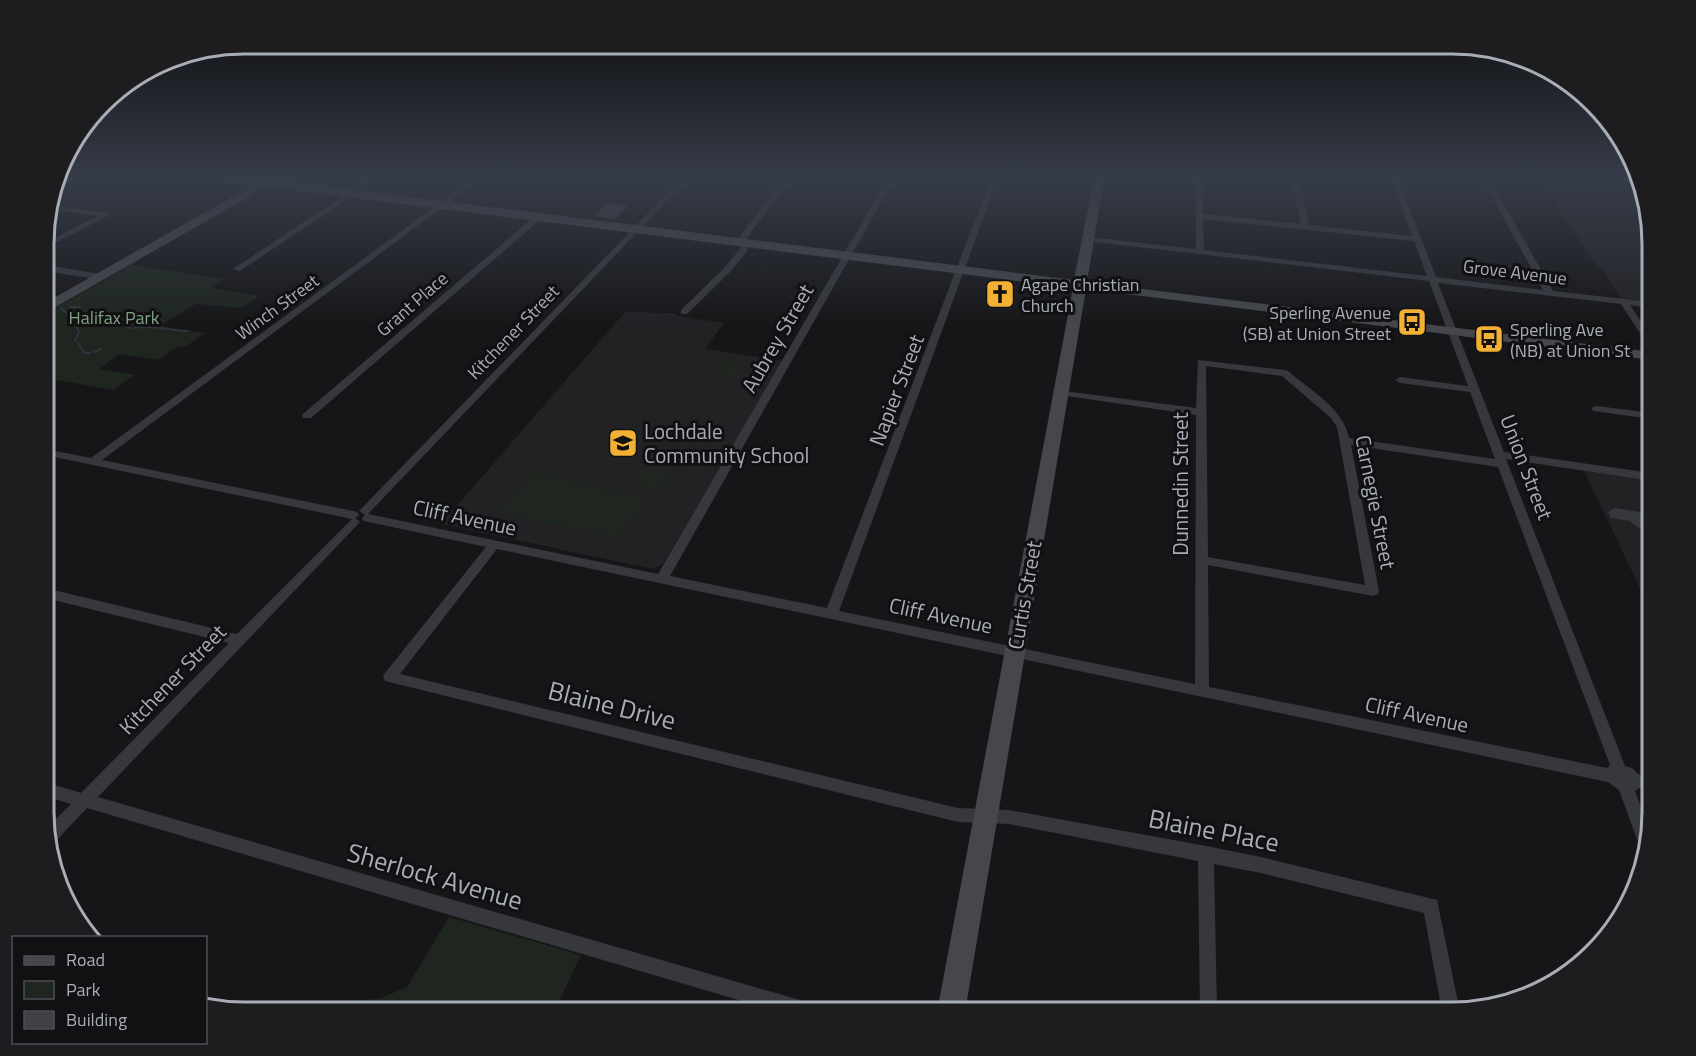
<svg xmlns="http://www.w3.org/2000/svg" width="1696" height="1056" viewBox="0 0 1696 1056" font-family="'Titillium Web',sans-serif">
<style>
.built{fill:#222225}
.green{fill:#1e261f}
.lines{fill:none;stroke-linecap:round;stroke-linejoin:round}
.stream{stroke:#2c353c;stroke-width:2}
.building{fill:#404145;stroke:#303034;stroke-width:1.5}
.street{fill:#37383d;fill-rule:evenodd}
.secondary{fill:#45474d;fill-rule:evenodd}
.labels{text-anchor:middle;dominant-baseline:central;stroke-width:6;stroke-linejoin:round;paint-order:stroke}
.far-street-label{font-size:18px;fill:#a8adb8;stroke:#111113}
.far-poi-label{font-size:18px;fill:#a8adb8;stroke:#111113;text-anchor:start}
.far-park-label{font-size:18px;fill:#7fa381;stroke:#111113}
.street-label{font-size:21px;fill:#a8adb8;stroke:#111113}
.poi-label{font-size:21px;fill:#a8adb8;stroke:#111113;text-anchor:start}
.near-street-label{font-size:26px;fill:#a8adb8;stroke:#111113}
.rim{fill:none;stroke:#a8adb8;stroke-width:3}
</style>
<rect width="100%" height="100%" fill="#161618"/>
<path class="built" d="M1538,178h98l16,52v71l-31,-3 -18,-27 -5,-3z
M625,312l47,1 6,3 46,7 -19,26 78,12 -120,203 -10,5 -212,-45z
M1584,471l68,10v133l-43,-91z"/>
<path class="green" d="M131,265l93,14 -14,9 49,8 -17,12 -46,-4 -36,22 45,7 -20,14 -6,-1 -21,14 -38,-6 -21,15 36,6 -22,15 -68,-12v-64z
M715,360l28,4 -8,13 -11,-1 -11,-11z
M654,467l17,13 -19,11 -17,-14z
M533,472l113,27 -26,38 -122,-24z
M449,917l132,38 -27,57h-231l7,-8 51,-6 26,-11z"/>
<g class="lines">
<path class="stream" d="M70,307h10
M61,308l12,11 12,-2
M90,316v3l21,5
M73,319l6,13 -4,9
M115,324l7,2
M126,327l4,1
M135,328c18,-4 34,3 53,3
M78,343l6,10h6
M94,352l7,-3"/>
</g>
<path class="building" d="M608,203l19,3 -13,13 -20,-3z
M991,285l23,2 -6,18 -22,-3z"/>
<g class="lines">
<path class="street" d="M370,178h9l-139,93 -7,-2z
M474,178h8l-380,282 251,51 4,1 2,3 -4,3 5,4 -262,275 712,206 7,2 2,7h-40l-692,-204 -35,37 -4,2 -3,-17 26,-26 -26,-8v-14l36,11 148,-150 -184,-45v-10l192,46 115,-115 -307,-64v-6l46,9z
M578,178h8l-8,6 -4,-2z
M682,178h7l-321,336 290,60 230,-396h7l-225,398 157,32 164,-430h7l-159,433 356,73 1,-269 -136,-20 -5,-3 1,-2 140,18 2,-48 87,10 3,1c22,19 56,38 61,67l146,21 -25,-67 -70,-9 -5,-3 5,-3 68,9 -39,-105 -341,-40 -4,-2 4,-2 108,12 -1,-71h8v36l98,10 -10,-46h8l10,47 103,11 -21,-58h7l38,99 107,13 -61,-112h7l64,113 99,11v6l-22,-3 22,33v10l-3,-1 -28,-43 -183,-21 66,169 148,21v8l-146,-22 119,307 7,2 6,6 14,3v14l-13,-3 -4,3 15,40 -6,18 -4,-2 -2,-5 -19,-52 -11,-8 -1111,-233 -97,125 558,134 51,2 197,36 55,11 176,43 23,112h-18l-18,-99 -163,-40 -47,-9 3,146 -1,2h-16l-2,-151 -189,-37 -51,-2 -573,-141 -2,-4 2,-4 101,-126 -122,-26 -2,-3 3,-3 -6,-4zM1203,219l211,22 13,35 -223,-26zM1206,366l76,10 49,42 6,9 28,158 -157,-28zM1351,445l147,22 112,298 -3,3 -398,-81 -1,-122 165,31 5,-2 1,-3z
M784,178h7l-44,60v13l-17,21 -43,42h-6v-4l43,-42 16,-19 -1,-11z
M49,205l57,8 4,2 -65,33v-5l53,-27 -50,-7z
M535,216l7,2 -231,200h-8l-1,-2 1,-2z
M45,265l56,9 4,3 -4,3 -56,-9z
M1597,406l55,7v6l-59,-8 -1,-2 1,-2z
M1614,508l38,6v15l-13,-1 -10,-7 -18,-3 -3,-6z"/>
<path class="secondary" d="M216,178l51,1 807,101 20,-102h10l-17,104 565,70v8l-566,-71 -121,723h-28l136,-724 -807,-101 -221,126v-10l208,-118 -32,-4z"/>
</g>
<linearGradient id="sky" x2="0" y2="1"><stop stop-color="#0c0c0d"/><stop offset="0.55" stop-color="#363c48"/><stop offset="1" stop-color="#363c48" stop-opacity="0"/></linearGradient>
<rect width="1696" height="326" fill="url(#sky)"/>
<defs>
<g id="church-square" transform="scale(1.5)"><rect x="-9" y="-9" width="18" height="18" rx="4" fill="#f2b134" stroke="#111113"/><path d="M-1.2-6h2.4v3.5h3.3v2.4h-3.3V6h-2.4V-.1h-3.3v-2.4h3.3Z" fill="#111"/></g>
<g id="bus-square" transform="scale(1.5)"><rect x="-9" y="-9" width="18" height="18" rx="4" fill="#f2b134" stroke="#111113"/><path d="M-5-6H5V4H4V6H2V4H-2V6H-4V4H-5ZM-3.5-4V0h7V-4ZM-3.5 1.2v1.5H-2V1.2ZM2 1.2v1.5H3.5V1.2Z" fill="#111"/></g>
<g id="school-square" transform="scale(1.5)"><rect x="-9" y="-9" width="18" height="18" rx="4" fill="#f2b134" stroke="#111113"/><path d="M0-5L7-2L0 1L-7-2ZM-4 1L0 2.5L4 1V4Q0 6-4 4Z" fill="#111"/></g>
</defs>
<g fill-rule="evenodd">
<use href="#church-square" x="1000" y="294"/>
<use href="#bus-square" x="1412" y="322"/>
<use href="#bus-square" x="1489" y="339"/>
<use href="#school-square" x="623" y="443"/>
</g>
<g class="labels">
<g class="far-street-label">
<text transform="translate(1515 272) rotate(7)">Grove Avenue</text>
<text transform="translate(412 304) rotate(-41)">Grant Place</text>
<text transform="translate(277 307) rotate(-36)">Winch Street</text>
<text transform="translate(513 332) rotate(-46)">Kitchener Street</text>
</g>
<g class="far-poi-label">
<text x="1021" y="284">Agape Christian<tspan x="1021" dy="21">Church</tspan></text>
<text x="1391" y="312" text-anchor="end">Sperling Avenue<tspan x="1391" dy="21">(SB) at Union Street</tspan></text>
<text x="1510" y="329">Sperling Ave<tspan x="1510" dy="21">(NB) at Union St</tspan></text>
</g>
<g class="far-park-label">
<text x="114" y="317">Halifax Park</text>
</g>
<g class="street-label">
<text transform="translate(777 338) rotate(-60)">Aubrey Street</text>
<text transform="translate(896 390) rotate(-69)">Napier Street</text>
<text transform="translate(1527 467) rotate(69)">Union Street</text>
<text transform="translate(1180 484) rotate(-90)">Dunnedin Street</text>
<text transform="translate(1376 502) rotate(79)">Carnegie Street</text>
<text transform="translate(465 517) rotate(12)">Cliff Avenue</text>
<text transform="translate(1024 595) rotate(-80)">Curtis Street</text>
<text transform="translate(941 615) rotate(12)">Cliff Avenue</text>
<text transform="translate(172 679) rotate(-46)">Kitchener Street</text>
<text transform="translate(1417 714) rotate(12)">Cliff Avenue</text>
</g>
<g class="poi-label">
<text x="644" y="431">Lochdale<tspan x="644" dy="24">Community School</tspan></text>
</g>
<g class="near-street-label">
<text transform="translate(612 705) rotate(14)">Blaine Drive</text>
<text transform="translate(1214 830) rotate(11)">Blaine Place</text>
<text transform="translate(435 876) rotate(16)">Sherlock Avenue</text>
</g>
</g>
<path d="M0 0H1696V1056H0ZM244 54H1452A190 190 0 0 1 1642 244V812A190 190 0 0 1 1452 1002H244A190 190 0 0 1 54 812V244A190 190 0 0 1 244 54Z" fill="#1d1d20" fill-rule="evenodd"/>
<path class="rim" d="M244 54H1452A190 190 0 0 1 1642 244V812A190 190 0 0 1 1452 1002H244A190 190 0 0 1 54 812V244A190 190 0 0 1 244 54Z"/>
<rect x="12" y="936" width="195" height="108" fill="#111113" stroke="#4d4f55" stroke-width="1.5"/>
<rect x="24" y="956" width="30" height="9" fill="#45474d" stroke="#4d4f55" stroke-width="1.5"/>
<text x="66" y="966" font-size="18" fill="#a8adb8">Road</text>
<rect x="24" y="981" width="30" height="18" fill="#1e261f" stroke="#4d4f55" stroke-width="1.5"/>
<text x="66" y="996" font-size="18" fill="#a8adb8">Park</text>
<rect x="24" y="1011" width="30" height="18" fill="#404145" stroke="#4d4f55" stroke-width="1.5"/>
<text x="66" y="1026" font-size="18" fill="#a8adb8">Building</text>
</svg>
